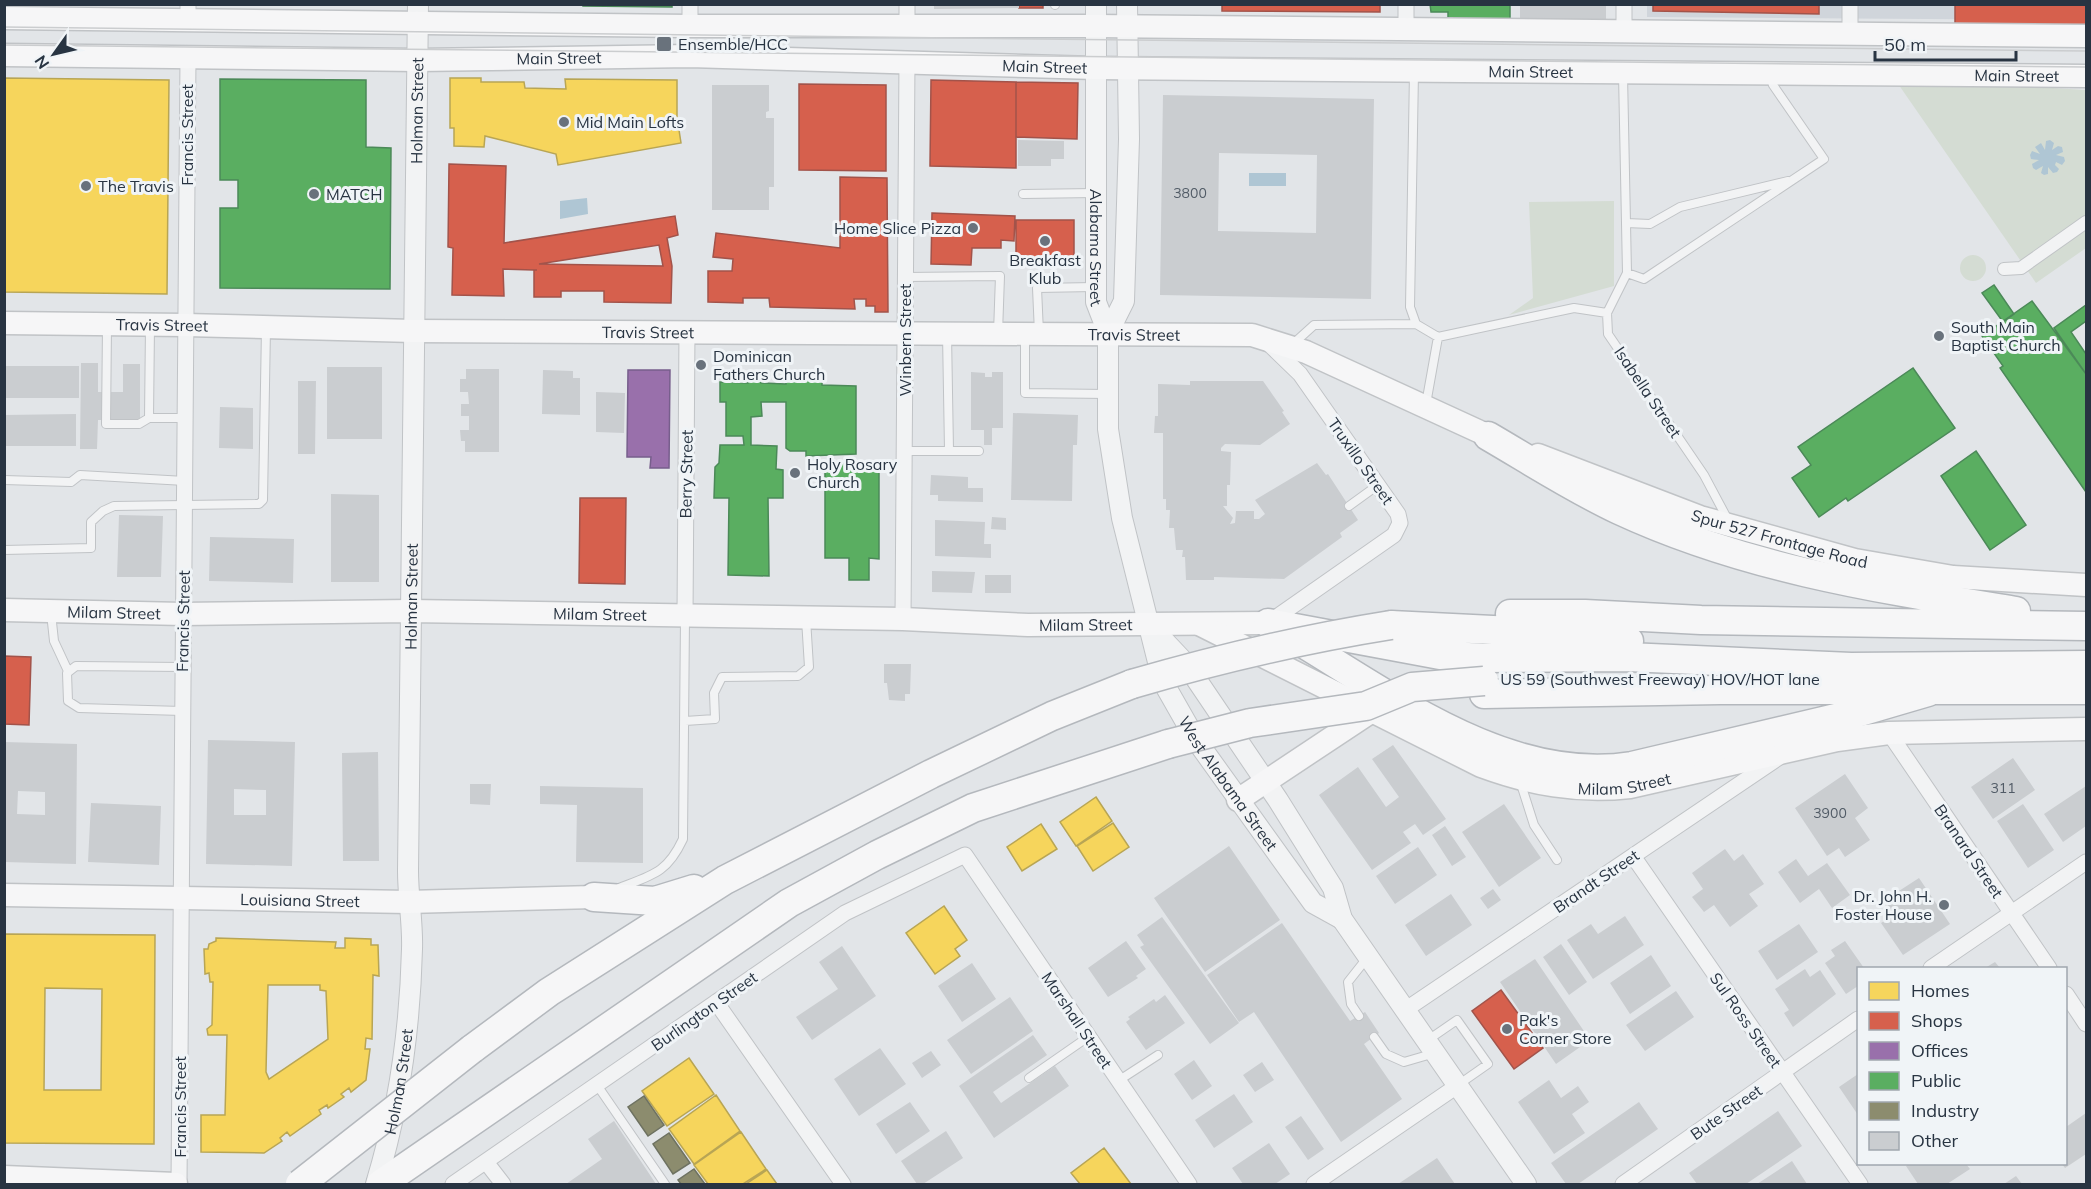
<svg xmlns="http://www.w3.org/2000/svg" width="2091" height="1189" viewBox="0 0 2091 1189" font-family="Mulish,sans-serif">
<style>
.built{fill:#d0d5db}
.green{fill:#d4dcd3}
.water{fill:#afc6d4}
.homes{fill:#f6d55c;stroke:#b8a554;stroke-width:1.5;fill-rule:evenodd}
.shops{fill:#d6604d;stroke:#a2534a;stroke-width:1.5;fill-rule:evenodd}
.offices{fill:#9970ab;stroke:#775e8c;stroke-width:1.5}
.public{fill:#5aae61;stroke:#4b8958;stroke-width:1.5}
.industry{fill:#8c8c6e;stroke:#6e7261;stroke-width:1.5}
.building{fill:#cacdd0;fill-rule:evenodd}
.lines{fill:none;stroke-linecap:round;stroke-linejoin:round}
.service-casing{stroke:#c0c3c6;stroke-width:10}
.pedestrian-casing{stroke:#c0c3c6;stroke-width:14}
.minor-casing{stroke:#c0c3c6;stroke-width:17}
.tertiary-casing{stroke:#c0c3c6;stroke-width:22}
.secondary-casing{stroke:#c0c3c6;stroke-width:25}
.motorway-casing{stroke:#b4b8bd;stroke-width:31}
.service{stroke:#f2f3f4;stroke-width:8}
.pedestrian{stroke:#f2f3f4;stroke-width:12}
.minor{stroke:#f2f3f4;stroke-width:15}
.tertiary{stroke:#f2f3f4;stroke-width:20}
.secondary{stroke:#f6f6f7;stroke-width:22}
.motorway{stroke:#f6f6f7;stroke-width:28}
.tram{stroke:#cbcdcf;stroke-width:1.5}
.motorway-bridge-casing{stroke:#b4b8bd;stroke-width:31;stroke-linecap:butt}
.motorway-bridge{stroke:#f6f6f7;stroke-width:28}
.poi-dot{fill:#69727c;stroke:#f0f4f7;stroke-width:2}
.labels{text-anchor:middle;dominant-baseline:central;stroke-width:6;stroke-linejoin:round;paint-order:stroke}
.number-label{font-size:14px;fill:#515b66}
.poi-label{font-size:16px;fill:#283442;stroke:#f0f4f7;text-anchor:start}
.street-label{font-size:16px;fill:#283442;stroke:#f0f4f7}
</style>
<rect width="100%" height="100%" fill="#e2e5e8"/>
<path class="built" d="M2086,4v16l-439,-3v-12z"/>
<path class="green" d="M1894,78l192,12v158l-50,35z
M1614,201v85l-105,29 24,-17 -4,-96z
M1960 268a13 13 0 1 1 26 0a13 13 0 1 1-26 0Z"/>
<path class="water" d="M2050,140l4,3 -2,7 6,-4 4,1 1,5 -7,3 8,2 1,4 -3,4 -6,-3 -1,3 4,4 -2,3 -4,1 -5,-6v7l-4,1 -3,-2 2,-7 -7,4 -3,-2 -1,-4 7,-4 -8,-1 -1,-4 2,-4 8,3 -5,-7 6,-4 4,7 1,-9z
M1249,173h37v13h-37z
M587,198l1,16 -28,5v-18z"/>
<path class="homes" d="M4,78l165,2 -2,214 -163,-2z
M450,78h31v4h43l1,6 41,1 -1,-10 112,1v37l4,26 -123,22 -2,-11 -71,-18 -1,11 -30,-1v-18h-4z
M1096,797l16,24 -36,25 -16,-24z
M1113,823l16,24 -36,24 -16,-25z
M1041,824l16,25 -35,22 -15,-24z
M944,906l23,34 -12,9 5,7 -25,18 -29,-41z
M4,934l151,1 -1,209 -150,-1zM45,988l57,1 -1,101h-57z
M216,938l120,4 -1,6h10v-10l26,1v6h7l1,31 -6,-1 -1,64 -6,-1 -1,11h5l-4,31 -15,12 -2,-4 -8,6 3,3 -16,11 -1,-3 -8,5 2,4 -31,22 -3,-4 -7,6 2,3 -18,12 -63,-1v-37h24l2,-80h-19l-1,-6 5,-4 1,-43h-3l-1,-9 -4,1 -1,-25h4l1,-5 7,-3zM268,985h52v5l6,1 2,48 -59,40 -3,-7z
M689,1058l25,36 -47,32 -25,-35z
M716,1095l24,36 -46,33 -25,-35z
M741,1132l25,37 -23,15h-35l-14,-19z
M1104,1148l27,36h-51l-9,-11z
M767,1170l10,14h-31z"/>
<path class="shops" d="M1019,4h24v4h-24z
M1222,4h158v8l-158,-1z
M1653,4h166v10l-166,-3z
M1955,4h131v21l-131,-1z
M931,80l85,2v86l-86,-2z
M1016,82l62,1 -1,56 -61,-2z
M799,84l87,1v86l-87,-1z
M449,164l57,2 -2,77 171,-27 3,19 -11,3 5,28 -1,37 -67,-1v-11h-43v6h-27v-27h3h-3l-31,-1 1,27 -52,-1 1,-47 -5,-1zM659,245l4,21 -124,-2z
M840,177l47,1 1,134h-13v-6h-9v-7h-12l1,10 -85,-2 -1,-9h-26v5l-35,-1v-31h24l1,-12 -20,-2 3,-24 124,15z
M932,213l83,3 -1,25 -13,-1v8h-29l-1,17 -40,-1z
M1016,220h58v42l-58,-1z
M580,498h46l-1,86 -46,-1z
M4,656l27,1 -2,68 -25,-1z
M1501,990l42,58 -29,21 -42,-58z"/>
<path class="offices" d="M628,370h42l-1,98h-19l1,-11h-24z"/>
<path class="public" d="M583,4h89v3l-89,-1z
M1430,4h80v17l-62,1v-10h-17z
M220,79l146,1v67l25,1 -1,141 -170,-1v-80h18v-28h-18z
M1994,285l20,29 -11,8 -21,-29z
M2032,301l54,73v118l-86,-124 3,-2 -21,-30z
M2086,305v16l-15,11 15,22v20l-32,-46z
M1913,368l42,60 -107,73 -2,-3 -27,19 -27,-39 19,-13 -13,-18z
M757,373l4,10 25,1v-3l8,1 14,-7 8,6 6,1v3l34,1v68l-50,2v-5h-16l-4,-3v-46h-25l1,14 -11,1v28l26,1 -1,23 7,1v28h-15l1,78 -41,-1 1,-77h-15l1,-31 4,-4 1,-18h24l-1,-9h-17v-34h-6v-20l28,1v-6z
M1976,451l50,74 -36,25 -49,-74z
M825,463l54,1v95l-10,-1v22h-20v-22h-24z"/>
<path class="industry" d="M644,1096l20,29 -16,11 -20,-29z
M669,1133l21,30 -17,11 -20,-30z
M694,1169l11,15h-24l-3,-4z"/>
<path class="building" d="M934,4h85v4l-85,1z
M1520,4h86v15h-86z
M712,85h57v26l-3,1v6h8v69h-5v23h-57z
M1163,95l211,4 -3,200 -211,-4zM1219,153l98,2 -1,78 -98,-2z
M1018,140l46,1v18h-13v7h-33z
M81,363h17v29h25v-28h17v56h-42l-1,29h-17z
M4,366h75v32h-75z
M327,367h55v72h-55z
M466,369h33v83h-34v-11h-4l-1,-11h9v-14h-8v-12h8l-1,-12h-8v-13h6z
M543,370l30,1v7h7v37l-38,-1z
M971,372l14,1v4h7v-5h11v56h-11v17h-8v-15h-13z
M298,381h18l-1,73h-17z
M1190,381h73l21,30 -2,1 8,12 -30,21 -35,-1 -4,4v3l10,1 -1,33h-3v21h-4l10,12 -3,6 5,-1 1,-12h18v8h5l6,-5 -10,-14 62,-37 9,12 2,-1 30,46 -18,13 2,4 -58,42 -70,-2v3h-28l-1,-23h-3l1,-7h-7l-2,-22h-5l1,-18h-4v-11h-3v-66h-9l1,-17h3v-32l32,1z
M596,392l29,1 -1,40 -28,-1z
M220,407l33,1v41l-34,-1z
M1013,413l65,2 -1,30h-4l-1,56 -61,-1z
M76,414v32h-72v-31z
M931,475l37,2v11h15v14l-45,-1v-6h-8z
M331,494l48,1v87h-48z
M119,515l44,1 -2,61h-44z
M992,517l14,1v12l-15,-1z
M935,520l50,2 -1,22h7v14l-56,-2z
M210,537l84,2 -1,44 -84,-2z
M932,571l43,1 -3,21 -40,-1z
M985,575h26v18h-26z
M884,664h27l-1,30h-5v7l-16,-1 -2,-17h-3z
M208,740l87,2 -3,124 -86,-2zM234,789l32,1v25h-32z
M4,742l73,2 -1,120 -72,-2zM18,791l27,1v23l-28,-1z
M1393,745l53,74 -23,16 -8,-11 -12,8 8,11 -39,27 -53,-75 39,-28 28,40 13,-10 -27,-38z
M378,752l1,109h-36l-1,-108z
M2013,758l22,32 -42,29 -22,-32z
M1845,774l23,34 -13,10 15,22 -25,17 -6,-9 -12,8 -32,-48z
M470,784h21l-1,21 -20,-1z
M540,786l103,2v75l-67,-1 1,-57 -37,-1z
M2086,786v40l-23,16 -19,-28z
M91,803l70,3 -2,59 -71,-3z
M1504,804l37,54 -42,29 -37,-55z
M2023,804l31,46 -26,18 -31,-47z
M1445,826l21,31 -14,9 -20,-31z
M1229,846l51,74 -75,52 -51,-74z
M1418,847l19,28 -42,29 -19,-28z
M1725,849l9,12 9,-7 21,30 -15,10 9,12 -28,21 -16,-22 -10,7 -12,-15 11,-8 -11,-16z
M1796,859l12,17 19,-13 23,32 -18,13 -13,-19 -19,14 -22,-31z
M1919,878l31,46 -47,31 -22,-32 13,-8 -9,-15z
M1493,889l8,11 -13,9 -8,-11z
M1451,894l21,31 -46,31 -21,-31z
M1625,916l19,29 -51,34 -26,-39 24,-16 7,10z
M1162,917l77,106 -29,21 -70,-97 4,-2 -7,-10z
M1282,923l68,98 15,-9 14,21 -15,11 38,55 -61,43 -87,-130 -15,10 -32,-47z
M1799,924l19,28 -41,28 -19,-29z
M1126,941l20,28 -10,7 2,2 -30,19 -20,-29z
M1845,941l19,27h-6v18l-12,8 -21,-31 10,-7 -4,-6z
M1561,944l26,38 -18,13 -26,-38z
M842,946l34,50 -64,44 -16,-23 42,-28 -19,-27z
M1651,955l20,31 -41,28 -20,-31z
M1535,959l55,81 -34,24 -56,-82z
M1995,962l5,6h-15z
M972,963l24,36 -34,23 -24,-36z
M1805,969l5,8 10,-7 16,24 -43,33 -9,-14 5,-3 -14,-21z
M1676,991l18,26 -49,34 -19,-26z
M1165,995l20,28 -39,27 -20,-28 4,-3 -2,-2 26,-18 2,3z
M1010,997l23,34 -62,43 -24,-34z
M1033,1035l14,20 -54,37 8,11 54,-37 14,20 -75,52 -35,-52z
M880,1048l26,36 -47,32 -25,-37z
M931,1051l10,14 -19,13 -10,-15z
M1194,1060l18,26 -20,14 -18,-26z
M1262,1062l12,18 -19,12 -12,-17z
M1858,1074v41l-19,-28z
M1549,1080l12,18 17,-12 11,16 -17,12 13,19 -31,21 -36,-52z
M1234,1094l19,28 -39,26 -19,-28z
M910,1102l20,29 -34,23 -20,-30z
M1639,1102l19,27 -80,55h-12l-15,-21z
M1778,1111l24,35 -56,38h-49l-8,-11z
M2086,1113v41l-21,14 -3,-4h4v-37z
M1301,1116l23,33 -16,11 -23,-33z
M614,1121l42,63h-90l36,-25 -14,-20z
M946,1131l17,27 -40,26h-6l-16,-23z
M1269,1143l21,31 -15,10h-32l-11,-16z
M1437,1158l18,26h-57z
M1792,1161l15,23h-50z
M1909,1164h57l4,5 -23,15h-29l-12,-18z
M2016,1176l6,8h-18z"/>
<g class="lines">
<g class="service-casing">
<path id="service" d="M1055,4v1
M1414,72l-4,235 6,17 22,13 136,-29 33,5
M1623,74l4,199 -20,40 1,21 96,141 24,45
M1023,194l72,-1
M1626,223l24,1 30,-17 108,-26
M1627,273l17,6 180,-120 -51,-74 -3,-10
M905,277l95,-1 -2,57
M107,326l-1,98h33l10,-6
M150,326l-1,92h36
M1039,333l-2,-45 57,-1
M947,334l2,116
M1025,336v57l82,1
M1293,344l21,-19 102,-1
M1426,404l12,-67
M904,451h75
M4,480l67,2 9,-7 105,6
M1349,506l29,-21
M4,550l87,-2v-26l12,-11 11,-5 145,-2 4,-4 3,-172
M51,613l3,28 14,30
M182,711l-103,-3 -11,-7 -1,-28 9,-7 107,1
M685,721l30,-2 -1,-26 8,-16 76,-1 11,-9 -3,-48
M1520,781l14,44 23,35
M619,888c34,-13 48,-15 64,-49l2,-221
M1359,1016l-8,-12 -3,-22 19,-24
M1374,1037l12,17 18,8 31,-9
M1428,1040l29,-20 31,44 -30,21
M1029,1078l59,-41
M1118,1081l40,-26
M597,1085l68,99"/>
</g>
<g class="pedestrian-casing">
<path id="pedestrian" d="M2004,269l17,-1 65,-46"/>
</g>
<g class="minor-casing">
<path id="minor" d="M1624,4v27
M188,20v-16
M907,25v-21
M690,26v-22
M1406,29v-25
M1850,34v-30
M685,616l2,-285
M903,619l4,-558
M1268,623l126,-88 6,-12 -2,-9 -98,-140 -30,-29
M1889,733l160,235
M1633,856l227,328
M1931,968l155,-106
M2066,994l20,30
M716,1002l127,182
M1405,1010l373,-252
M486,1162l17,22
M179,1184l9,-1127
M453,1184l392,-271 120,-58 224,329
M1314,1184l143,-98
M1623,1184l235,-165"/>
</g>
<g class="tertiary-casing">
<g id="tertiary">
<path id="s1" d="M1096,4v298l12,31v96l14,89 41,164 33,58 117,163 29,16"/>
<path d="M1108,333l16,-32 5,-162 -2,-135"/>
<path d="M1150,626l36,38 92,136 55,88 9,31 184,265"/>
<path id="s2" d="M376,1184c23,-76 34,-155 36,-235 1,-25 -4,-52 -4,-78l10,-867"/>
</g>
</g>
<g class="secondary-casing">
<g id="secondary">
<path d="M4,18l686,8h405l991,10"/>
<path id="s3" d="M4,55l413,5 273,-4 405,12 991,8"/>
<path id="s4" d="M4,323l182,2 227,6 839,4 54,17 196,90"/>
<path id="s5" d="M1538,455l162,62 155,43 98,17 133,8"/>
<path id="s6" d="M4,610l179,4 227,-3 493,8 125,6 240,-2"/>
<path id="s7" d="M1201,625l280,141c49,18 96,27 149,21l207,-47 52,-7 197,-4"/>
<path d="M1238,800l134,-89"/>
<path id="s8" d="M4,895l404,7 186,-5"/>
<path d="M4,1177l172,7"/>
</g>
</g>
<g class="motorway-casing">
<path id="motorway" d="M1488,436c43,25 86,53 131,74 127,59 261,79 397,101
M1510,614h75l116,6 385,6
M1268,623l172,32 42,3 146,-1 223,10 235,-2
M1391,625l122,6 116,10
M1286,633c103,61 221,153 346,133l221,-52 75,-22
M1484,694l236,-4h366
M594,897l61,4 39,-12
M472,1049l77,-57 176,-112 206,-106 121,-58 80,-32
M381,1184l408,-281 88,-48 96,-47 195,-64"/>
</g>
<use href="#service" class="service"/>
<use href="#pedestrian" class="pedestrian"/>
<use href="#minor" class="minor"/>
<use href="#tertiary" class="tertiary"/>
<use href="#secondary" class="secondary"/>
<use href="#motorway" class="motorway"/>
<path class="tram" d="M4,27l2082,24
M4,45l2082,22"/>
<g class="motorway-bridge-casing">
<path id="motorway-bridge" d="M1132,684c86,-25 171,-45 259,-59
M1168,744l82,-21 116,-17 46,-19 72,-6
M300,1184l172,-135"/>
</g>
<use href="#motorway-bridge" class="motorway-bridge"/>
</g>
<g class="poi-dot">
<rect x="656" y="36" width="16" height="16" rx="3"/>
<circle cx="564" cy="122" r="6"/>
<circle cx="86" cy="186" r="6"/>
<circle cx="314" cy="194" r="6"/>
<circle cx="973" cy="228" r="6"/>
<circle cx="1045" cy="241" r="6"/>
<circle cx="1939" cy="336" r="6"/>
<circle cx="701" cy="365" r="6"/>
<circle cx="795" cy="473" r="6"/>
<circle cx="1944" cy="905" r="6"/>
<circle cx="1507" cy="1029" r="6"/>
</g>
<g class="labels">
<g class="number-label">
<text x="1190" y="193">3800</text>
<text x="2003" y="788">311</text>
<text x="1830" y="813">3900</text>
</g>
<g class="poi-label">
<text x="678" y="44">Ensemble/HCC</text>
<text x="576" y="122">Mid Main Lofts</text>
<text x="98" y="186">The Travis</text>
<text x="326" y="194">MATCH</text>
<text x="961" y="228" text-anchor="end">Home Slice Pizza</text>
<text x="1045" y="260" text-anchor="middle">Breakfast<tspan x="1045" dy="18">Klub</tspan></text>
<text x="1951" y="327">South Main<tspan x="1951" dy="18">Baptist Church</tspan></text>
<text x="713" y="356">Dominican<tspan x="713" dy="18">Fathers Church</tspan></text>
<text x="807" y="464">Holy Rosary<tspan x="807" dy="18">Church</tspan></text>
<text x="1932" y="896" text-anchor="end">Dr. John H.<tspan x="1932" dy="18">Foster House</tspan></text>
<text x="1519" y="1020">Pak's<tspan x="1519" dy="18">Corner Store</tspan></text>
</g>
<g class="street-label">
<text stroke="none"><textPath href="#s3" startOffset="555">Main Street</textPath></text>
<text stroke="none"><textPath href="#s3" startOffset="1041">Main Street</textPath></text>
<text stroke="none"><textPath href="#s3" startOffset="1527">Main Street</textPath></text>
<text stroke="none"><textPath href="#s3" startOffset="2013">Main Street</textPath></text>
<text stroke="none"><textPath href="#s2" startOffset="1077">Holman Street</textPath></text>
<text transform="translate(187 135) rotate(-90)">Francis Street</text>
<text stroke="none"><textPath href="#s1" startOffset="243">Alabama Street</textPath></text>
<text stroke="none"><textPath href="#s4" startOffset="158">Travis Street</textPath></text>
<text stroke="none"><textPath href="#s4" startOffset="644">Travis Street</textPath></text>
<text stroke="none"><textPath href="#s4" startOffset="1130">Travis Street</textPath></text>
<text transform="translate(905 340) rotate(-90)">Winbern Street</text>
<text transform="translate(1648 392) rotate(56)">Isabella Street</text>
<text transform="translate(1361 461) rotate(55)">Truxillo Street</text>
<text transform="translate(686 474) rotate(-89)">Berry Street</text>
<text stroke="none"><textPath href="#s5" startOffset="256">Spur 527 Frontage Road</textPath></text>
<text stroke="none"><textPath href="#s2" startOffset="591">Holman Street</textPath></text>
<text stroke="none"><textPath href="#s6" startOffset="110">Milam Street</textPath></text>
<text stroke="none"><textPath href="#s6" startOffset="596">Milam Street</textPath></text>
<text transform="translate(183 621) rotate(-89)">Francis Street</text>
<text stroke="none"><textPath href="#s6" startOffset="1082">Milam Street</textPath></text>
<text x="1660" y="679">US 59 (Southwest Freeway) HOV/HOT lane</text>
<text stroke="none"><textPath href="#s1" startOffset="807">West Alabama Street</textPath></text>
<text stroke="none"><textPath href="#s7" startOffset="460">Milam Street</textPath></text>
<text transform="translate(1969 851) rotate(56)">Branard Street</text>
<text transform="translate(1596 881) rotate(-34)">Brandt Street</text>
<text stroke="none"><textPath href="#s8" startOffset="296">Louisiana Street</textPath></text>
<text transform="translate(704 1011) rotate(-35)">Burlington Street</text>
<text transform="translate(1077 1020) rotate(56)">Marshall Street</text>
<text transform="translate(1746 1020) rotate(55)">Sul Ross Street</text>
<text stroke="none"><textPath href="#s2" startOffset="105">Holman Street</textPath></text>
<text transform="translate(180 1107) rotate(-90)">Francis Street</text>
<text transform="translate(1726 1112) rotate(-35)">Bute Street</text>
</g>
</g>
<rect width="2091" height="1189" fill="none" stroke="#283442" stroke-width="12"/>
<rect x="1857" y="967" width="210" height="198" fill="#f0f4f7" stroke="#a0a7af" stroke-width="1.5"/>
<rect x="1869" y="982" width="30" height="18" fill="#f6d55c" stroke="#a0a7af" stroke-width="1.5"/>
<text x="1911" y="997" font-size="18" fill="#283442">Homes</text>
<rect x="1869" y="1012" width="30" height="18" fill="#d6604d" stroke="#a0a7af" stroke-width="1.5"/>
<text x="1911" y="1027" font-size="18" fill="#283442">Shops</text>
<rect x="1869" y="1042" width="30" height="18" fill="#9970ab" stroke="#a0a7af" stroke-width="1.5"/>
<text x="1911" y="1057" font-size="18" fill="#283442">Offices</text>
<rect x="1869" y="1072" width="30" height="18" fill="#5aae61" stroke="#a0a7af" stroke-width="1.5"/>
<text x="1911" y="1087" font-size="18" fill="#283442">Public</text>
<rect x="1869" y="1102" width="30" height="18" fill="#8c8c6e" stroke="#a0a7af" stroke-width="1.5"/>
<text x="1911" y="1117" font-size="18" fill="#283442">Industry</text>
<rect x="1869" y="1132" width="30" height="18" fill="#cacdd0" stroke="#a0a7af" stroke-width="1.5"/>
<text x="1911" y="1147" font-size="18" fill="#283442">Other</text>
<g transform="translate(54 54) rotate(236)" stroke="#f0f4f7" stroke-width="4.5" paint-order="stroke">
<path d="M0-4.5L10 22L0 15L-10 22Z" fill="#283442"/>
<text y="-9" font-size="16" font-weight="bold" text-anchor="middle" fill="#283442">N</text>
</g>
<path d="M1875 51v9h141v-9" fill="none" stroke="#283442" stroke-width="3"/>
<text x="1884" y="51" font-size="18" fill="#283442" stroke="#f0f4f7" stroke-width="4.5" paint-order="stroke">50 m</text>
</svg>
